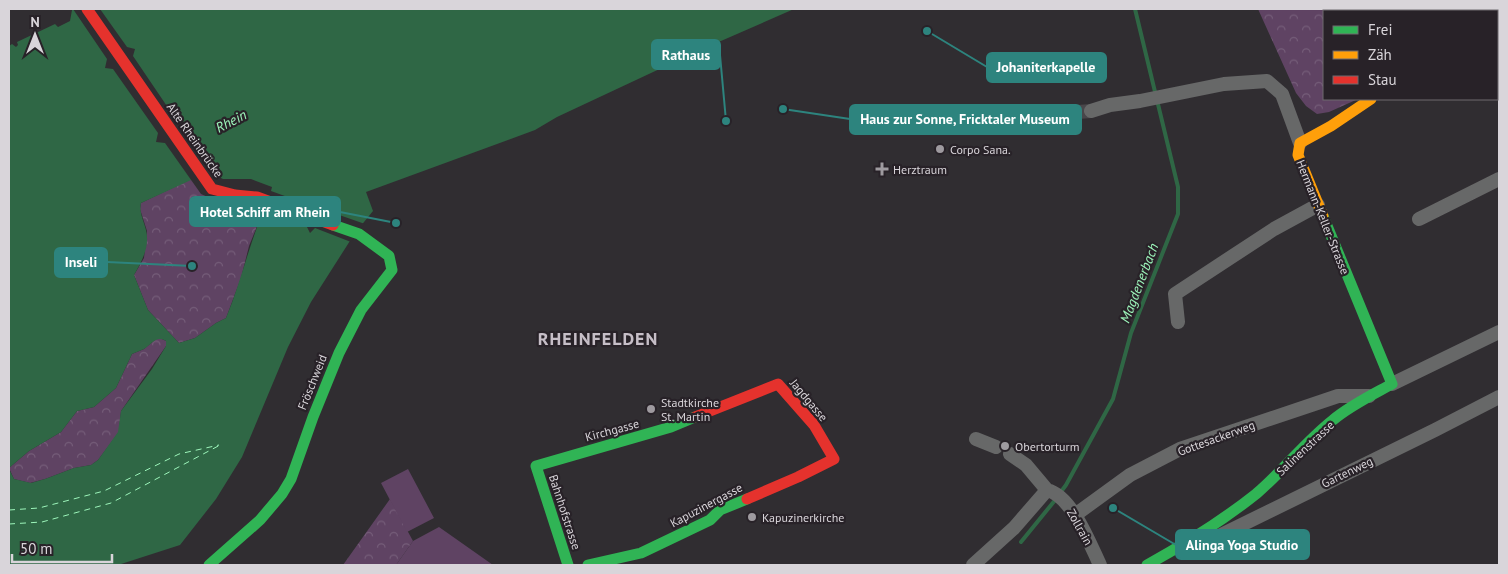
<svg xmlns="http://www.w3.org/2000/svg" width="1508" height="574" viewBox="0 0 1508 574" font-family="'PT Sans',sans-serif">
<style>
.forest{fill:url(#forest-crowns)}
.garden{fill:#5f4363}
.water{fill:#2f6745;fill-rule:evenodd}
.pier{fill:#302d31}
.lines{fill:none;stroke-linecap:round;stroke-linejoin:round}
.stream{stroke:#2f6745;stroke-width:4}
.ferry{stroke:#9df6bb;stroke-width:1;stroke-dasharray:6 5;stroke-linecap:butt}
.street-tunnel{stroke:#49464a;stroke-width:14;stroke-dasharray:14 7;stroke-linecap:butt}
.street{stroke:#676868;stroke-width:14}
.fast{stroke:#30b455;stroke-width:11}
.slow{stroke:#ff9f0a;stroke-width:11}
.jam{stroke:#e5322d;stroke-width:11}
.poi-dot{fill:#9e9a9f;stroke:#282228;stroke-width:2}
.labels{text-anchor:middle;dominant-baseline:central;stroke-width:4.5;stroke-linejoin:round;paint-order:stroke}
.street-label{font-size:12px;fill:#d9d5da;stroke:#282228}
.poi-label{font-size:12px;fill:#d9d5da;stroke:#282228;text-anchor:start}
.water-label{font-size:14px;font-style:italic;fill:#9df6bb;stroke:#282228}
.district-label{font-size:18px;font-weight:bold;letter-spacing:1px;fill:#c6bec7;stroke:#282228}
.leader{fill:none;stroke:#2d847e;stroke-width:2}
.callout-dot{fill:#2d847e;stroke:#282228;stroke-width:2}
.callout{fill:#2d847e;stroke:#2d847e;stroke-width:2}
.callout-label{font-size:14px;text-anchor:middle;font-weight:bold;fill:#fff}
</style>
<defs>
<pattern id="forest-crowns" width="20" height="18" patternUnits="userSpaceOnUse" patternTransform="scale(1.25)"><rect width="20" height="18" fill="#5f4363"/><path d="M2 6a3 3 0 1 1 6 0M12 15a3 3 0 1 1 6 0" fill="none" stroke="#755d79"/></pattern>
</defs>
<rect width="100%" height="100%" fill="#302d31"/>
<path class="forest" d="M1258,9h209l-3,2h-140v88h34l-29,13 -12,2 -11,-8 -10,-13z
M191,179l71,35 -13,32 -8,32 -15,40 -10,5 -21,15 -16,5 -31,-33 -14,-35 10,-17 3,-27 -7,-22 1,-6z
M156,339h6l4,2v5l-45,65 -2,21 -21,28 -7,5 -17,3 -29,11 -15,4 -16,-4 -5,-11 20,-17 32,-19 16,-21 17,-4 22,-19 16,-34 12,-5z
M390,499l23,42 -17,24h-53z"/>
<path class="garden" d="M408,469l26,49 -27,14 -26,-49z
M439,527l54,38h-97l17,-24z"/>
<path class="water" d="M75,9h719l-96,42 -141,66 -22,13 -169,62 7,19 -18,22 -44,69 -23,45 -46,110 -26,42 -36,46 -62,20h-109v-96l5,10 17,4 14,-4 29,-11 17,-3 7,-5 20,-28 3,-21 31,-42 14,-23v-5c-10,-6 -14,3 -22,8 -4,2 -8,3 -12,5l-16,34 -22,19 -17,4 -16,21 -32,19 -20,17v-422l3,-2 4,3 2,-2 -1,-3 38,-18 3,3 12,-6 2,-11zM191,180l71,34c-14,35 -22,70 -36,104l-10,5 -21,15 -16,5 -31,-33 -14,-35c8,-14 16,-28 12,-45 -2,-9 -7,-17 -5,-27z"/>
<path class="pier" d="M73,9h27l27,38 8,2 -2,7 44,65 8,1 -1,9 32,47 3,-1 4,2h28l21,8 -1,4 44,16 5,-3 2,5 43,15 -11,14 -3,4 -36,-14 -5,5 -3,-6 -52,-17h-9l-27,-8 -18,-8 -36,-51 -9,-1 2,-9 -45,-64 -8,-1 2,-9z"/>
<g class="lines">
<path class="stream" d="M1060,493l6,-8 47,-86 18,-66 47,-119v-27l-43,-178
M1021,542l35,-43"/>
<path class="ferry" d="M9,510l30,-2 65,-17 75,-37 40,-9
M9,524l33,-2 69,-19 111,-59"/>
<path class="street-tunnel" d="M1078,112l13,-1"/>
<path class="street" d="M1091,111l19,-6 30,-4 84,-17 43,-3 15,13 18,49
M1419,219l80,-40
M1178,322l-3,-28 99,-65 44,-24
M1392,384l107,-52
M976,439l20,8
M1010,454l16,11 21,25c25,6 43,54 53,75
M1075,515l55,-40 50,-26 158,-53h31
M1194,539l23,-2 218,-107 64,-33
M973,565l41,-37 33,-38"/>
<path class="fast" d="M209,565l51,-45 22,-26 9,-15 22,-62 26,-64 22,-43 31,-40 -3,-14 -30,-22 -26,-9
M568,565l-32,-99 135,-39 24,-10
M588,565l53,-12 69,-33 10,-10 27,-11
M1147,565c38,-21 75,-44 109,-71 27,-23 49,-52 77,-74 18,-15 39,-25 59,-36l-69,-168"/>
<path class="slow" d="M1479,11l3,-2
M1323,216l-25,-61 2,-12 31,-17 40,-27"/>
<path class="jam" d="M87,9l125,180 23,6 22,2 76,28
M695,417l83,-33 36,41 20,34 -36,18 -51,22"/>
</g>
<g class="poi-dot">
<circle cx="940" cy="149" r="5"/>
<path d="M879.5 161.5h5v5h5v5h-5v5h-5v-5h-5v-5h5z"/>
<circle cx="651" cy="409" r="5"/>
<circle cx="1005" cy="446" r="5"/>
<circle cx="752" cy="517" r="5"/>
</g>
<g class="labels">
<g class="street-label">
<text transform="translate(195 140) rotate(55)">Alte Rheinbrücke</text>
<text transform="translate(1323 217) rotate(68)">Hermann-Keller-Strasse</text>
<text transform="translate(312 382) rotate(-68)">Fröschweid</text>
<text transform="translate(809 400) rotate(50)">Jagdgasse</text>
<text transform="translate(612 430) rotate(-15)">Kirchgasse</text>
<text transform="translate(1216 438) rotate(-20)">Gottesackerweg</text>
<text transform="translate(1305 448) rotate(-43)">Salinenstrasse</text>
<text transform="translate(1347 472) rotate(-26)">Gartenweg</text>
<text transform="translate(706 505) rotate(-28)">Kapuzinergasse</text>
<text transform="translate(565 512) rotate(72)">Bahnhofstrasse</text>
<text transform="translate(1080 527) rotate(61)">Zollrain</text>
</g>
<g class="poi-label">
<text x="950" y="149">Corpo Sana.</text>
<text x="893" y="169">Herztraum</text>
<text x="661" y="402">Stadtkirche<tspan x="661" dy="14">St. Martin</tspan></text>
<text x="1015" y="446">Obertorturm</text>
<text x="762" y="517">Kapuzinerkirche</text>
</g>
<g class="water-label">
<text transform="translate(231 121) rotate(-27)">Rhein</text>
<text transform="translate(1139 283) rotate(-69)">Magdenerbach</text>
</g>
<g class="district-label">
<text x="598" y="338">RHEINFELDEN</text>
</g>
</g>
<path class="leader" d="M726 121L720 55M927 31L987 67M783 109L850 119M396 223L340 212M192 266L107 262M1113 508L1176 545"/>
<g class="callout-dot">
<circle cx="726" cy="121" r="5"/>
<circle cx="927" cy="31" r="5"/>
<circle cx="783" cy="109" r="5"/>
<circle cx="396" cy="223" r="5"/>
<circle cx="192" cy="266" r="5"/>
<circle cx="1113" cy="508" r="5"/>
</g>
<g class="callout">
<rect x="652" y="40" width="68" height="29" rx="5"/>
<rect x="987" y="53" width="119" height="29" rx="5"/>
<rect x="850" y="105" width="231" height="29" rx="5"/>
<rect x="190" y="197" width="150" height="29" rx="5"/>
<rect x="55" y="248" width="52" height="29" rx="5"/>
<rect x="1176" y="530" width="133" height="29" rx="5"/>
</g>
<g class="callout-label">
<text x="686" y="60">Rathaus</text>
<text x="1046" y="72">Johaniterkapelle</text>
<text x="965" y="124">Haus zur Sonne, Fricktaler Museum</text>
<text x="265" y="217">Hotel Schiff am Rhein</text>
<text x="81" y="267">Inseli</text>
<text x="1242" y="550">Alinga Yoga Studio</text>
</g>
<rect width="1508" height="574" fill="none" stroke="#d9d5da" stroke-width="20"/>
<rect x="1323" y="10" width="175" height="90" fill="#282228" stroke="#6f6a6f"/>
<rect x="1333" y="26" width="25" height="8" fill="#30b455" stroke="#6f6a6f"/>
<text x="1368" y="35" font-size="15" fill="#d9d5da">Frei</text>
<rect x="1333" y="51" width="25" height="8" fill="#ff9f0a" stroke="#6f6a6f"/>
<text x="1368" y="60" font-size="15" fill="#d9d5da">Zäh</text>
<rect x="1333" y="76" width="25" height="8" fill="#e5322d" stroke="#6f6a6f"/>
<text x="1368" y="85" font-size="15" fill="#d9d5da">Stau</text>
<g transform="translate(35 35)" stroke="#282228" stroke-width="4" paint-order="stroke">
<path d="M0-4L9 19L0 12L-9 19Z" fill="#d9d5da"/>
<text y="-8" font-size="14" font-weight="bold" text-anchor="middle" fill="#d9d5da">N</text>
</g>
<path d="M12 554v8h100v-8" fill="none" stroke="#d9d5da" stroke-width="2.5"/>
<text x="20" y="554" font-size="15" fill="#d9d5da" stroke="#282228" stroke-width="4" paint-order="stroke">50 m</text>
</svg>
